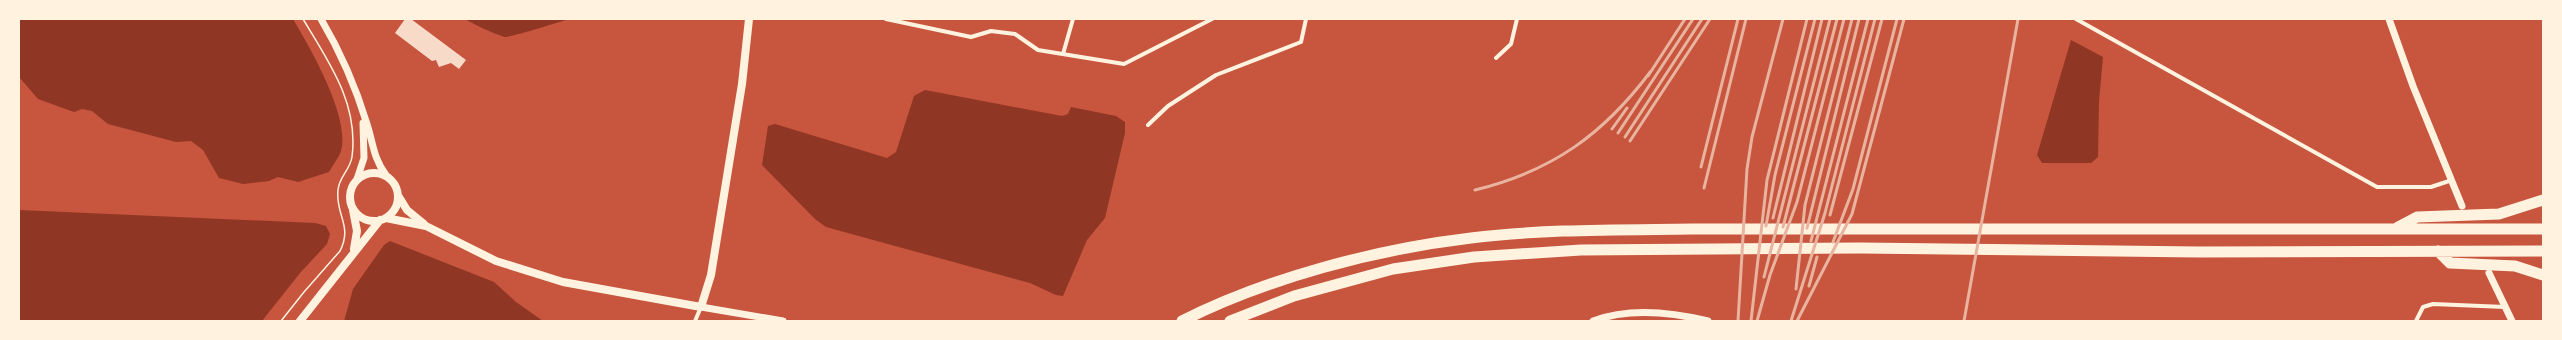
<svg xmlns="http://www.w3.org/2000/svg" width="2562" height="340" viewBox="0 0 2562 340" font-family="'IBM Plex Sans',sans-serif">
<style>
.water{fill:#8f3625}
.building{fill:#f7dbc8}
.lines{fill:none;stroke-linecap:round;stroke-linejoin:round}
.path{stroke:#fff3e0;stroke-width:1.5}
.minor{stroke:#fff3e0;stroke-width:4}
.tertiary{stroke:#fff3e0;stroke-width:7}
.secondary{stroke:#fff3e0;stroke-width:8}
.motorway{stroke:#fff3e0;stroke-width:11}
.rail{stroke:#e9b49f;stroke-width:3}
</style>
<rect width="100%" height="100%" fill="#c8553d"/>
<path class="water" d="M19,19h274c17,29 60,102 47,135 -3,6 -8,12 -11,18l-31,10 -20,-5 -9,4 -26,3 -24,-6 -16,-28 -12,-9 -15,1 -68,-18 -16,-13 -10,-2 -8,3 -36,-13 -19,-22z
M465,19h104c-9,3 -58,18 -64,18 -6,-1 -34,-14 -40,-18z
M2071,40l32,17 -4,44 -1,56 -7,6h-49l-5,-8z
M925,90l137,26 6,-2 3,-7 45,9 9,6v11l-20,85 -18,22 -24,56 -7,-1 -26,-12 -204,-56 -11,-8 -53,-54 6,-39 7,-2 112,34 9,-6 18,-56z
M19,210l296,13 11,3 4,8 -3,10 -27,29 -38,48h-243z
M390,241l104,41 22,20 27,19h-199l9,-32 31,-44z"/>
<path class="building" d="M405,19h6l55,41 -7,9 -8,-6 -12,4 -3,-7 -4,1 -37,-28z"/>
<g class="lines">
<path class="path" d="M281,321l23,-29 36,-41c13,-26 -5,-36 -2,-61 1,-13 12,-20 14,-33 7,-53 -23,-95 -49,-138"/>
<path class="minor" d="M886,19l85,18 20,-6 24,3 23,16 86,14 88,-45
M2076,19l301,168h54l21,-7
M1063,54l10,-35
M1496,58l15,-14 6,-25
M1148,125l20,-19 48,-31 85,-33 5,-23
M695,321l6,-14
M2416,321l7,-14 10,-3 72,3"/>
<path class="tertiary" d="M321,19c19,32 35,69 46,105 6,19 7,36 19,51
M2389,19l24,67 49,120
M357,179l7,-21 -1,-35
M2489,273l23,48
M701,307l82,14
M1593,321c37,-14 78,-9 115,0"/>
<path class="secondary" d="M350 197a24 24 0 1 1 48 0a24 24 0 1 1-48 0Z
M399,197l8,13 17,14
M353,210l4,21 -3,18
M386,218l40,8 70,35 67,21 138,25 10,-32 31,-191 7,-65
M300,321l80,-101"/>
<path class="motorway" d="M2398,227l19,-10 82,-3 44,-14
M2438,251l12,12 65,3 28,9
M1182,321c85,-43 195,-72 289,-83 73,-9 147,-8 221,-9h851
M1230,321l64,-25 99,-27 81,-12 107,-7 280,-2 338,4 344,-1"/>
<path class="rail" d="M1648,76l37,-57
M1612,129l15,-21
M1618,133l75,-114
M1625,137l77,-118
M1630,141l80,-122
M1701,167l37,-148
M1704,188l42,-169
M1475,190c77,-19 128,-55 176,-119
M1830,215l52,-196
M1773,218l49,-199
M1766,226l9,-51 40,-156
M1783,227l54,-208
M1807,228l52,-209
M1811,241l57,-222
M1833,242l20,-53 44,-170
M1764,277l66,-258
M1809,286l8,-29
M1796,289l9,-84 47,-186
M1738,321l9,-152 5,-32 31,-118
M1751,321l16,-141 40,-161
M1757,321l13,-46 27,-73 47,-183
M1791,321l34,-108 50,-194
M1797,321l55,-107 52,-195
M1964,321l54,-302"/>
</g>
<rect width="2562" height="340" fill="none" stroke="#fff3e0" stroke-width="40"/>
</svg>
